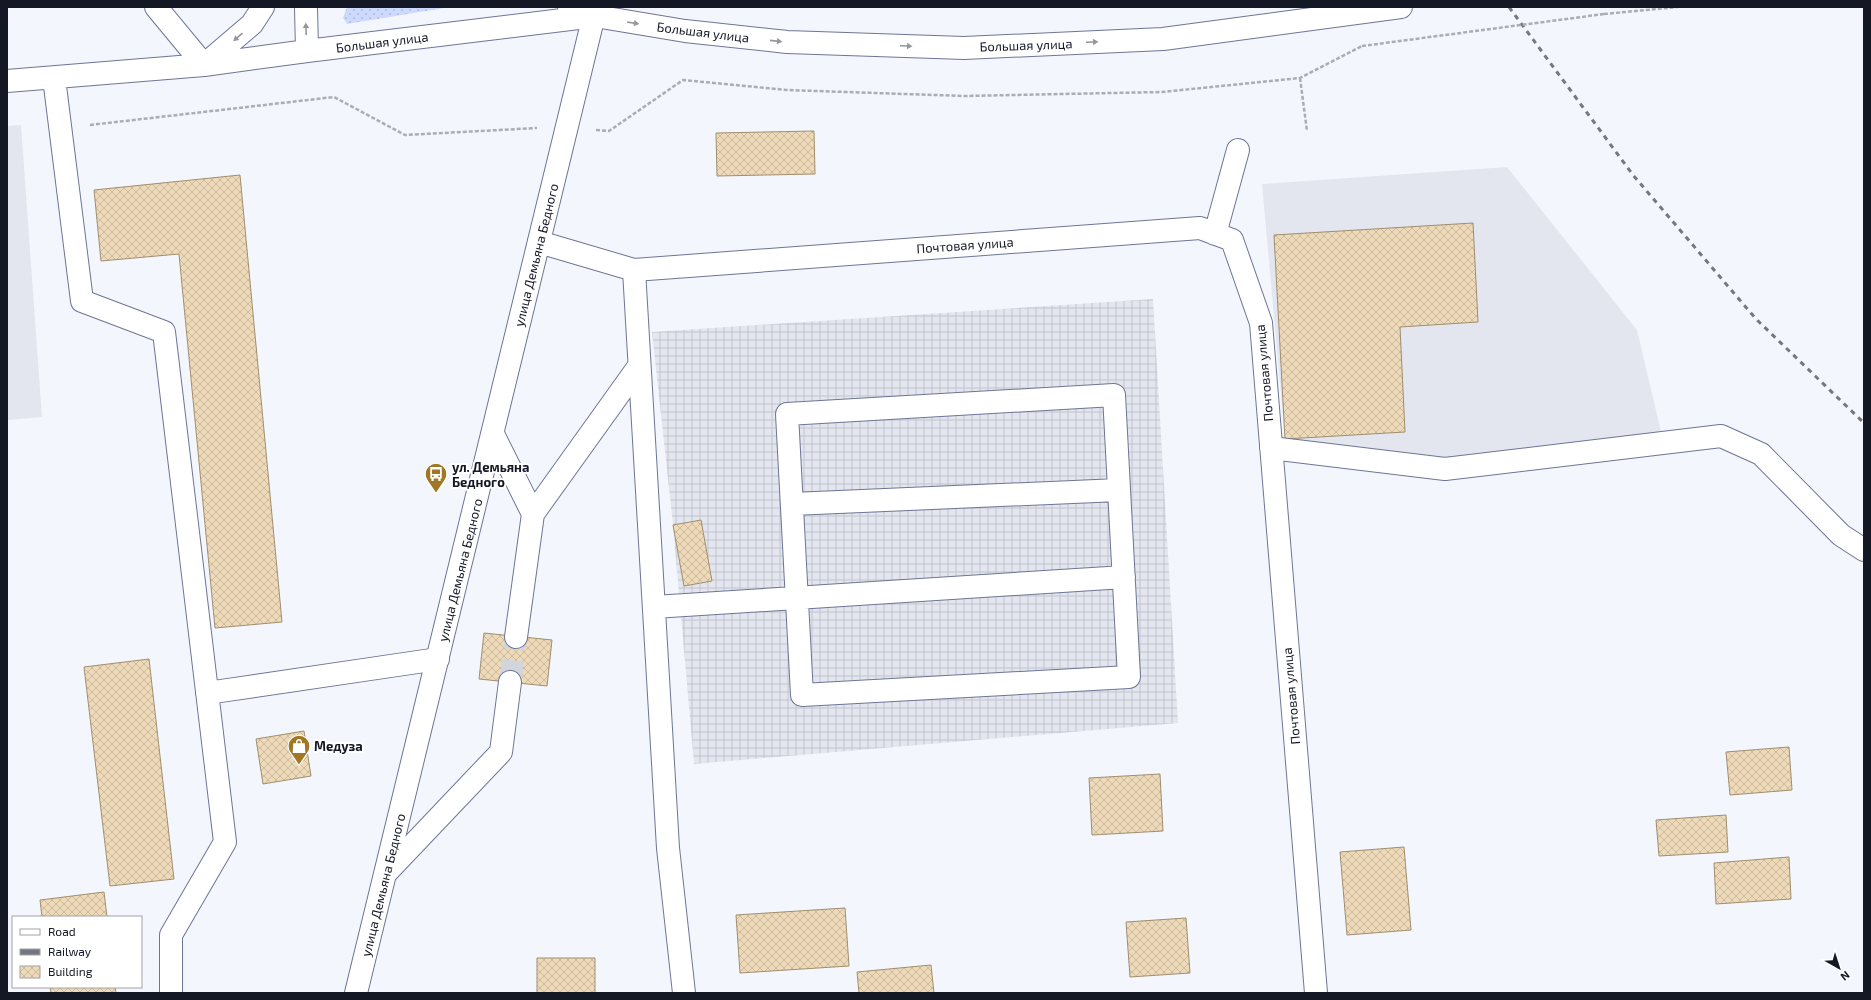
<svg xmlns="http://www.w3.org/2000/svg" width="1871" height="1000" viewBox="0 0 1871 1000" font-family="'Exo 2',sans-serif">
<style>
.built{fill:#e3e6ef}
.industrial{fill:url(#industrial-grid)}
.grass{fill:url(#grass-dots)}
.building{fill:url(#building-cross-hatch);stroke:#a08e6e}
.lines{fill:none;stroke-linecap:round;stroke-linejoin:round}
.minor-tunnel{stroke:#d2d5dc;stroke-width:22;stroke-dasharray:22 11;stroke-linecap:butt}
.minor-casing{stroke:#6d7595;stroke-width:24}
.major-casing{stroke:#6d7595;stroke-width:24}
.highway-casing{stroke:#6d7595;stroke-width:24}
.path{stroke:#aaadb6;stroke-width:2.5;stroke-dasharray:4 2;stroke-linecap:butt}
.minor{stroke:#fff;stroke-width:22}
.major{stroke:#fff;stroke-width:22}
.highway{stroke:#fff;stroke-width:22}
.rail{stroke:#747781;stroke-width:3;stroke-dasharray:5 5;stroke-linecap:butt}
.path-bridge{stroke:#aaadb6;stroke-width:2.5;stroke-dasharray:4 2;stroke-linecap:butt}
.oneway{fill:#95979c}
.labels{text-anchor:middle;dominant-baseline:central;stroke-width:4;stroke-linejoin:round;paint-order:stroke}
.street-label{font-size:13px;fill:#141724;stroke:#fff}
.poi-label{font-size:13px;font-weight:bold;fill:#141724;stroke:#fff;text-anchor:start}
</style>
<defs>
<pattern id="industrial-grid" width="8" height="8" patternUnits="userSpaceOnUse"><rect width="8" height="8" fill="#e3e6ef"/><path d="M0 4h8M4 0v8" fill="none" stroke="#c2c5cd"/></pattern>
<pattern id="grass-dots" width="8" height="8" patternUnits="userSpaceOnUse"><rect width="8" height="8" fill="#ced9fe"/><path d="M2 2h.1M6 6h.1" fill="none" stroke="#b0bada" stroke-width="1.8" stroke-linecap="round"/></pattern>
<pattern id="building-cross-hatch" width="8" height="8" patternUnits="userSpaceOnUse"><rect width="8" height="8" fill="#eedab8"/><path d="M0 0l8 8M0 8l8-8" fill="none" stroke="#cbba9e"/></pattern>
</defs>
<rect width="100%" height="100%" fill="#f4f6fd"/>
<path class="built" d="M21,125l21,292 -35,3v-294z
M1507,167l130,163 25,106 -217,23 -160,-20 -23,-255z"/>
<path class="industrial" d="M1153,299l25,424 -484,41 -21,-239 -21,-193z"/>
<path class="grass" d="M347,7h103l-103,17 -4,-6z"/>
<path class="building" d="M814,131l1,43 -98,2 -1,-43z
M240,175l42,447 -67,6 -36,-374 -78,7 -7,-71z
M1473,223l5,99 -78,5 5,105 -120,7 -11,-204z
M701,520l11,61 -28,5 -11,-61z
M484,633l68,7 -5,46 -68,-7z
M149,659l25,220 -64,7 -26,-219z
M304,731l7,45 -48,8 -7,-45z
M1789,747l3,43 -62,5 -4,-43z
M1160,774l3,57 -71,4 -3,-57z
M1726,815l2,37 -69,4 -3,-36z
M1404,847l7,83 -64,5 -7,-83z
M1789,857l2,42 -75,5 -2,-41z
M104,892l3,25h-65l-2,-17z
M845,908l4,58 -109,7 -4,-58z
M1186,918l4,55 -60,4 -4,-55z
M537,958h58v35h-58z
M931,965l3,28h-75l-2,-21z
M50,987h65l1,6h-65z"/>
<g class="lines">
<path class="minor-tunnel" d="M510,682l6,-45"/>
<g class="minor-casing">
<path id="minor" d="M156,7l48,58 48,-41 11,-17
M306,7l1,44
M54,78l28,223 82,31 61,510 -54,93v58
M7,81l197,-16 103,-14 288,-35
M1215,234l23,-84
M539,242l95,28 566,-42 32,12 29,83 55,670
M634,270l34,578 16,145
M1114,395l15,282 -327,18 -15,-281z
M493,434l40,80 -17,123
M1271,448l174,21 276,-33 40,18 80,81 23,15
M792,504l327,-14
M533,514l106,-148
M654,607l470,-30
M207,693l231,-34
M386,873l115,-121 9,-70"/>
</g>
<g class="major-casing">
<path id="major" d="M356,993l240,-986"/>
</g>
<g class="highway-casing">
<path id="highway" d="M569,7l26,9 90,15 102,11 177,6 199,-9 238,-32"/>
</g>
<path class="path" d="M1604,14l74,-7
M1300,78l7,53
M90,125l244,-28 71,38 132,-7
M596,130l13,1 74,-51 104,10 177,6 198,-4 138,-14 62,-32"/>
<use href="#minor" class="minor"/>
<use href="#major" class="major"/>
<use href="#highway" class="highway"/>
<path class="rail" d="M1509,7l124,168 123,144 108,104"/>
<path class="path-bridge" d="M1362,46l242,-32"/>
</g>
<defs><path id="oneway-solid" d="M-6-.8H1V-3.2L6.5 0L1 3.2V.8H-6Z"/></defs>
<g class="oneway">
<use href="#oneway-solid" transform="translate(633 23) rotate(9)"/>
<use href="#oneway-solid" transform="translate(306 29) rotate(-92)"/>
<use href="#oneway-solid" transform="translate(238 37) rotate(139)"/>
<use href="#oneway-solid" transform="translate(776 41) rotate(6)"/>
<use href="#oneway-solid" transform="translate(1092 42) rotate(-2)"/>
<use href="#oneway-solid" transform="translate(906 46) rotate(2)"/>
</g>
<defs>
<g id="bus-pin" transform="scale(1.15)"><path d="M0 17L-7.5 6A9.5 9.5 0 1 1 7.5 6Z" fill="#a07725" stroke="#fff"/><path d="M-5-6H5V4H4V6H2V4H-2V6H-4V4H-5ZM-3.5-4V0h7V-4ZM-3.5 1.2v1.5H-2V1.2ZM2 1.2v1.5H3.5V1.2Z" fill="#fff"/></g>
<g id="shop-pin" transform="scale(1.15)"><path d="M0 17L-7.5 6A9.5 9.5 0 1 1 7.5 6Z" fill="#a07725" stroke="#fff"/><path d="M-5-2.5h2.3a2.7 3.5 0 0 1 5.4 0H5L5.5 6h-11ZM-1.5-2.5h3a1.5 2.3 0 0 0-3 0Z" fill="#fff"/></g>
</defs>
<g fill-rule="evenodd">
<use href="#bus-pin" x="436" y="474"/>
<use href="#shop-pin" x="299" y="746"/>
</g>
<g class="labels">
<g class="street-label">
<text transform="translate(703 32) rotate(7)">Большая улица</text>
<text transform="translate(382 42) rotate(-7)">Большая улица</text>
<text transform="translate(1026 45) rotate(-2)">Большая улица</text>
<text transform="translate(965 245) rotate(-4)">Почтовая улица</text>
<text transform="translate(536 255) rotate(-76)">улица Демьяна Бедного</text>
<text transform="translate(1264 373) rotate(-95)">Почтовая улица</text>
<text transform="translate(460 570) rotate(-76)">улица Демьяна Бедного</text>
<text transform="translate(1291 696) rotate(-95)">Почтовая улица</text>
<text transform="translate(383 885) rotate(-76)">улица Демьяна Бедного</text>
</g>
<g class="poi-label">
<text x="452" y="467">ул. Демьяна<tspan x="452" dy="15">Бедного</tspan></text>
<text x="314" y="746">Медуза</text>
</g>
</g>
<rect width="1871" height="1000" fill="none" stroke="#141724" stroke-width="16"/>
<rect x="12" y="916" width="130" height="72" fill="#ffffff" stroke="#a1a2a7"/>
<rect x="20" y="929" width="20" height="6" fill="#ffffff" stroke="#a1a2a7"/>
<text x="48" y="936" font-size="12" fill="#141724">Road</text>
<rect x="20" y="949" width="20" height="6" fill="#747781" stroke="#a1a2a7"/>
<text x="48" y="956" font-size="12" fill="#141724">Railway</text>
<rect x="20" y="966" width="20" height="12" fill="url(#building-cross-hatch)" stroke="#a1a2a7"/>
<text x="48" y="976" font-size="12" fill="#141724">Building</text>
<g transform="translate(1839 968) rotate(141)" stroke="#ffffff" stroke-width="3" paint-order="stroke">
<path d="M0-3L7 15L0 10L-7 15Z" fill="#141724"/>
<text y="-6" font-size="11" font-weight="bold" text-anchor="middle" fill="#141724">N</text>
</g>
</svg>
